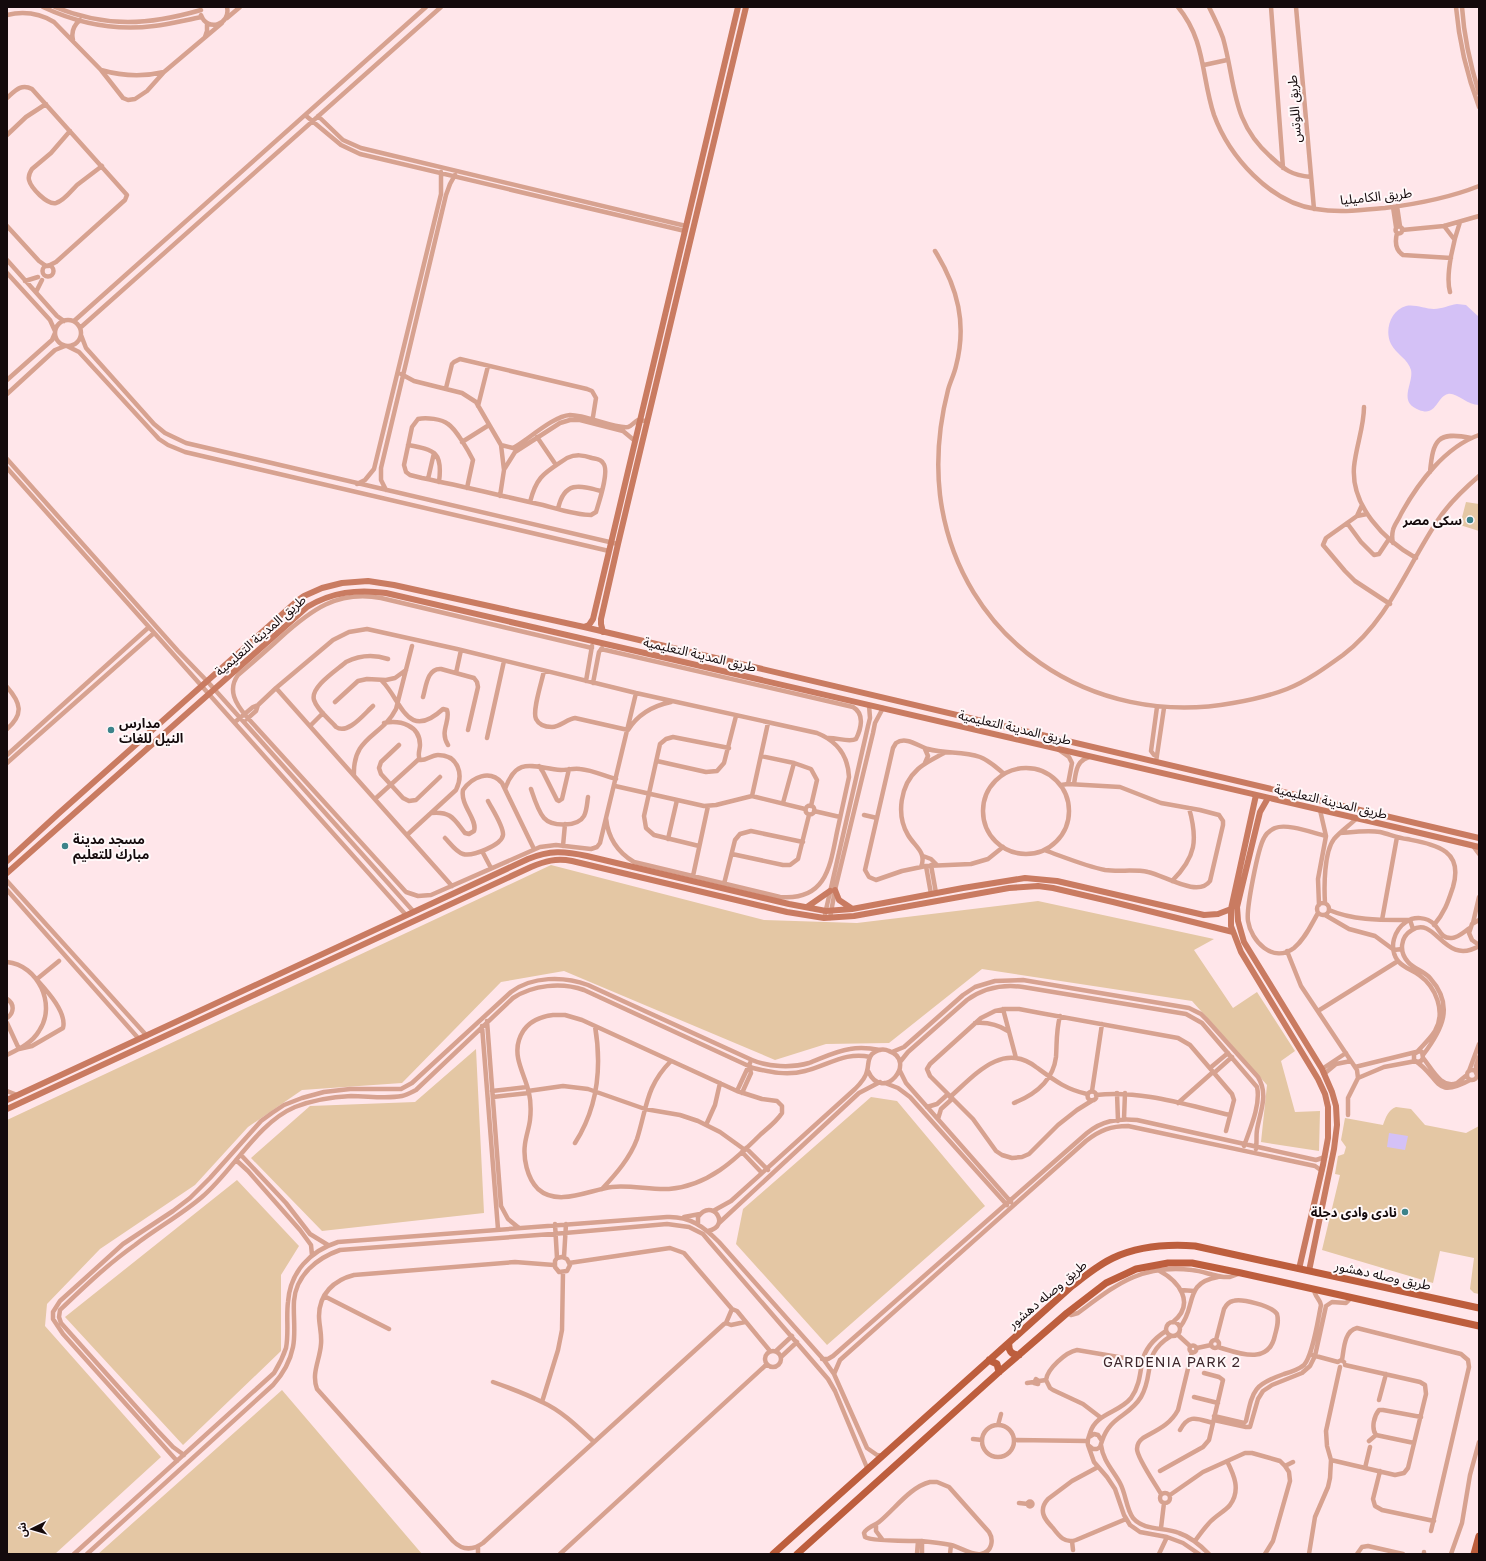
<svg xmlns="http://www.w3.org/2000/svg" width="1486" height="1561" viewBox="0 0 1486 1561" font-family="'Golos Text','Noto Sans Arabic',sans-serif">
<style>
.green{fill:#e4c7a4}
.water{fill:#d4c1f6}
.lines{fill:none;stroke-linecap:round;stroke-linejoin:round}
.street{stroke:#d7a290;stroke-width:4.5}
.secondary{stroke:#c97b61;stroke-width:6}
.primary{stroke:#bd5e3d;stroke-width:7}
.poi-dot{fill:#3c838a;stroke:#fff8f9;stroke-width:1.5}
.labels{text-anchor:middle;dominant-baseline:central;stroke-width:4;stroke-linejoin:round;paint-order:stroke}
.street-label{font-size:13px;fill:#140a0c;stroke:#fff8f9}
.poi-label{font-size:13px;font-weight:bold;fill:#140a0c;stroke:#fff8f9;text-anchor:end}
.neighbourhood-label{font-size:14px;letter-spacing:1px;fill:#3e272c;stroke:#fff8f9}
</style>
<rect width="100%" height="100%" fill="#ffe6ea"/>
<path class="green" d="M1466,502l13,2v27l-19,-6z
M551,865l213,55 93,3 181,-22 176,38 -20,11 39,58 24,-16 38,59 -14,10 14,51 25,-1 -1,40 -58,-9 6,-57 -75,-84 -210,-32 -93,74 -63,1 -51,16 -211,-89 -63,11 -99,101 -100,7 -54,37 -53,58 -95,64 -53,55 -2,22 116,131 -106,97h-48v-434z
M476,1049l8,164 -162,18 -71,-73 59,-52 105,-4z
M871,1097l26,4 88,105 -158,139 -91,-101 7,-35z
M1396,1107l15,2 14,16 41,8 13,-7v168l-5,-1 -4,-4 4,-31 -34,-7 -7,32 -111,-33 18,-75 -5,-1 3,-18 6,-2 2,-7 -5,-7 4,-22 38,7c3,-8 5,-15 13,-18z
M237,1180l62,66 -18,29v76l-98,94 -118,-128z
M282,1390l140,164h-324z"/>
<path class="water" d="M1457,304l9,1 13,12v88c-12,0 -23,-13 -31,-11 -12,3 -11,23 -29,16 -22,-8 -5,-27 -8,-40 -3,-11 -15,-16 -20,-26 -7,-14 0,-34 15,-38 9,-2 19,3 28,3 8,0 15,-4 23,-5z
M1389,1133l19,3 -3,14 -18,-3z"/>
<g class="lines">
<path class="street" d="M43,7c34,16 73,24 111,19 16,-2 32,-6 48,-9
M55,7c52,21 94,18 146,3
M1178,7c28,34 23,69 36,108 15,41 56,88 102,94 23,4 46,1 69,-1 32,-4 64,-10 94,-22
M1209,7c5,10 10,20 14,31 13,46 8,84 48,119 14,13 20,18 40,20
M1271,7l12,161
M1296,7l18,202
M1456,7c3,35 11,68 23,100
M1462,7c2,30 8,57 17,86
M7,15c17,-4 32,-2 47,7l47,48 22,28 5,2 7,-1 12,-8 17,-19 58,-49
M201,15c6,17 30,10 26,-8
M227,18l13,-11
M205,37l2,-6v-8
M73,40c-2,-8 0,-14 7,-20
M1204,65l23,-5
M101,70c21,6 42,7 63,2
M7,98c8,-7 14,-15 25,-9l95,106 -2,5 -69,62 -8,4
M305,115l36,30 19,9 325,77
M318,116l25,24 18,8 325,78
M70,131l-19,22 -19,16c-2,3 -4,7 -3,11 2,8 18,25 27,23 8,-2 15,-12 21,-18 8,-6 17,-13 25,-19
M7,135l19,-18 20,-13
M1397,206l3,20
M1393,207l3,20
M7,226l32,35 7,5
M1444,226l10,13
M1395.5 230a3.5 3.5 0 1 1 7 0a3.5 3.5 0 1 1-7 0Z
M1402,230l42,-4 35,-10
M1397,233c-2,8 -2,17 6,22l48,3
M935,251c23,37 32,73 21,115 -2,9 -6,16 -8,24 -9,35 -12,70 -8,105 18,145 152,234 293,208 18,-3 36,-7 54,-14 20,-8 38,-21 56,-34 46,-35 64,-89 95,-135 11,-17 26,-31 41,-44
M7,260l50,56 7,5
M42.5 271a5.5 5.5 0 1 1 11 0a5.5 5.5 0 1 1-11 0Z
M7,273l43,47 5,11
M25,281l13,-4
M36,292l6,-12
M1450,292c-5,-17 4,-53 10,-70
M55 333a13 13 0 1 1 26 0a13 13 0 1 1-26 0Z
M74,321l352,-314
M80,328l361,-321
M81,335l5,13 68,76 11,9 21,10 432,101
M67,346l12,6 80,87 9,6 17,7 424,99
M401,374l13,7 48,12 14,9 25,43 3,25 -4,26
M7,380l45,-40 3,-7
M446,388l6,-24 2,-2 6,-3 127,30 5,2 4,7 -4,25
M7,394l48,-44 10,-4
M478,406l10,-40
M1364,407c0,20 -8,39 -10,60 -3,39 30,73 62,91
M537,437l19,28
M462,442l27,-17
M408,445c27,5 35,7 31,37
M501,445l12,3c15,-8 40,-32 57,-33 17,0 45,14 58,12 4,-1 6,-5 10,-7l8,1
M7,459l171,192 29,30 207,231
M7,468l399,447
M505,468l10,-16 45,-29 10,-3h10l43,11 12,10
M1430,472c3,-32 7,-41 41,-34
M428,479l6,-26
M357,484l8,-4 9,-11 67,-275v-22
M467,488l6,-28c-4,-8 -17,-31 -25,-36 -6,-5 -22,-7 -30,-5l-6,8 -8,38 2,7 4,3 12,3c40,8 80,18 121,27 15,4 33,10 48,10l5,-3c3,-10 14,-42 7,-49 -2,-4 -7,-4 -11,-5 -9,-3 -16,-4 -25,0 -22,15 -30,17 -37,44
M386,490l-5,-10v-12l65,-273 4,-11 5,-9
M558,509c6,-28 21,-24 43,-18
M1367,514l-10,2 -31,22 -3,7 22,26 10,10 35,23
M1357,516l5,-11
M1347,523l14,19 13,13 5,-1 10,-15
M1393,543c-1,-4 -1,-9 0,-13 1,-5 6,-11 8,-16 17,-31 44,-67 78,-79
M592,648l-211,-50c-44,-8 -70,12 -101,40 -14,13 -28,25 -42,37 -11,15 -2,29 8,41l160,176 12,4 13,-1 109,-48 16,-2 35,4 6,-2 3,-4 36,-150
M601,649l252,58c12,7 8,22 3,32 -7,4 -20,-2 -29,-1
M544,671c-2,10 -12,40 -8,48 3,6 10,8 16,8 8,0 15,-8 23,-9l53,12c10,-16 24,-24 43,-28
M456,673l5,-23
M382,681c20,20 25,61 61,28l4,1c4,11 -8,21 1,35
M586,681l6,-35
M593,683l6,-31 3,-4
M7,687c14,16 17,27 0,42
M276,688l176,198
M423,697c3,-10 4,-29 18,-28l33,9 3,4 1,5 -10,43
M335,702l23,-21 9,-2 19,1 9,-2 11,-8
M373,706c-9,8 -25,29 -37,21 -7,-8 -19,-17 -22,-27 -4,-13 23,-30 32,-38 14,-7 27,-8 42,-3
M247,719l9,-8 2,-6
M235,722l18,-15 5,-2 18,-17 57,-48 16,-8 18,-3 90,20 179,44 181,40c20,8 31,22 32,44 -4,18 -8,36 -12,55 -7,35 -11,69 -57,65l-146,-35c-17,-10 -26,-24 -28,-44
M384,723c16,-3 36,2 36,22 0,5 -3,10 0,15 6,1 11,-5 18,-5 20,0 26,19 18,35l-49,45
M310,726l13,-13
M487,738l17,-77
M399,745l-18,17 -2,6 2,6 22,24 6,3 7,-1 24,-23
M925,749l3,7 -3,7
M1059,750l10,7 3,6 -4,21
M7,755l142,-128
M1157,755h-3l-3,-4 6,-44
M761,756l33,7 17,6 6,11 -6,26
M657,761l49,11 11,-1 7,-8 12,-47
M1156,762l8,-54
M7,763l147,-130
M539,766l4,6 14,28 2,1 3,-2 7,-30
M983 811a43 43 0 1 1 86 0a43 43 0 1 1-86 0Z
M354,776c-2,-40 28,-39 42,-67l16,-63
M1074,784c2,-12 2,-23 15,-27
M615,786l89,20 12,-1 36,-9 53,13
M505,789c12,-34 29,-21 56,-19 6,0 13,-2 19,-1 12,1 25,7 36,10
M531,789c3,9 7,22 13,29 8,9 34,9 40,-2 3,-6 3,-13 4,-19
M752,796l16,-73
M375,799l44,-40
M783,803l11,-40
M805.5 810a4.5 4.5 0 1 1 9 0a4.5 4.5 0 1 1-9 0Z
M814,811l26,6
M431,813c20,-2 23,6 34,20l4,1 5,-3c4,-11 -14,-26 -11,-41 9,-13 27,-21 39,-7l32,66
M864,815l13,3
M1340,833c13,-1 28,-3 40,-1 9,2 18,6 27,7 28,6 57,10 46,48 -5,15 -8,25 -19,38
M445,838c5,5 11,14 18,16 9,3 39,-9 40,-19 1,-8 -11,-26 -15,-34
M668,839l9,-39
M563,846l2,-22
M699,846l-45,-11 -8,-7 -2,-12 16,-72 6,-5 7,-2 56,11
M1473,846l6,8
M1003,847l-15,12 -17,5 -45,2 -24,5 -26,9 -7,-3 -4,-7 28,-122 3,-5c10,-7 22,3 32,6 17,5 35,2 52,8 10,4 16,10 23,16
M1044,850c20,7 41,16 61,20 15,2 29,-1 43,2 16,3 50,26 62,9l13,-56v-4l-4,-6 -19,-5 -39,-7 -41,-16 -52,-3 -7,1
M482,851l9,17
M732,854l51,11h7l8,-6 11,-44
M923,856l8,3 6,6
M931,865l5,28
M926,866l5,28
M921,867c6,-15 -6,-20 -13,-32 -12,-20 -8,-50 10,-66 8,-7 17,-11 26,-16
M693,876l15,-70
M7,881l140,155
M1172,881c24,-24 26,-41 17,-73
M724,884l11,-44 5,-6 11,-3 52,11
M7,890l132,149
M1317 909a6 6 0 1 1 12 0a6 6 0 1 1-12 0Z
M1325,903c-1,-16 -1,-51 9,-64 7,-8 16,-14 23,-21
M1319,905l-1,-26 8,-43 -6,-26
M1329,910c26,11 53,10 81,10l3,9
M1318,913c-7,12 -13,26 -24,35 -21,16 -43,-7 -46,-27 -2,-12 10,-73 16,-83 2,-5 7,-8 11,-10 12,-5 38,5 51,8
M825,914l43,-188 2,-8 -1,-13
M1325,915l24,14 26,7 19,14 8,-1
M830,918l5,-28 38,-157 2,-10 8,-15
M1382,920l15,-83
M1479,920l-7,4 -3,9 3,7 7,5
M1473,923l6,-26
M1287,951l14,35 56,84 1,8 -10,20v17
M7,962c31,3 50,43 32,69 -7,12 -20,18 -32,24
M37,979l22,-18
M7,999c8,5 7,14 0,19
M1003,1009l13,49
M1318,1011l80,-50
M553,1015h12l17,5 155,71 25,8 15,2 5,5v7c-5,8 -14,15 -21,21 -26,26 -53,52 -92,55 -19,1 -38,-4 -57,-2 -23,3 -54,20 -74,2 -11,-11 -15,-31 -13,-45 1,-8 4,-16 5,-24 1,-9 1,-18 -1,-27 -4,-18 -16,-35 -10,-53 5,-16 18,-23 34,-25z
M487,1021l14,185 7,13 11,9
M7,1023l12,26 13,-3 31,-18c4,-15 -15,-36 -25,-47
M975,1023c12,-1 22,1 33,8
M482,1026l16,203
M892,1052l12,-5 59,-52 12,-8 20,-6 28,-1 166,28 12,6 5,5 52,58c11,18 2,34 -1,53 -1,6 0,13 -1,19
M1417,1052c6,-7 13,-13 18,-21 11,-19 1,-44 -16,-56 -6,-5 -15,-7 -20,-13 -6,-6 -7,-16 -5,-23 2,-7 6,-13 12,-17 8,-6 21,-5 28,2 6,6 7,15 18,14 6,0 13,-7 18,-10
M1423,1055c19,-25 32,-49 7,-77 -6,-7 -16,-9 -22,-16 -9,-10 -8,-25 4,-32 24,-15 32,37 67,16
M1423,1058c8,9 18,32 34,25 3,-2 7,-6 10,-8
M900,1062l8,-10 59,-52c17,-12 35,-16 56,-13l163,27 16,9 55,64c4,17 -7,42 -13,59
M1418,1062l3,-1 2,-3 -1,-6 -3,-1 -5,3v6c27,17 19,40 56,20
M1355,1067l61,-15
M1210,1068l18,-15
M1322,1069l24,-16
M1467 1075a5 5 0 1 1 10 0a5 5 0 1 1-10 0Z
M900,1071l6,12 105,119
M1469,1071l10,-27
M1214,1073l18,-16
M1476,1073v-7l3,-9
M1324,1074l12,-10 15,-3
M1358,1078l26,-11 32,-6
M885,1083l13,5 12,9 97,108
M7,1091l10,4
M492,1091l35,-4
M528,1091l35,-5 25,3 57,20 35,6 18,6 22,11 25,18
M737,1091l13,-28
M1092,1091l10,-67
M1087.5 1096a4.5 4.5 0 1 1 9 0a4.5 4.5 0 1 1-9 0Z
M742,1093l9,-20 -2,-7
M1117,1093l1,28
M1096,1095c46,-5 90,10 134,20
M493,1097l36,-4
M950,1097c24,-21 52,-56 86,-30 18,13 29,22 51,27
M1093,1100l-16,10 -19,15 -29,29 -7,3 -10,1 -10,-3 -6,-4 -23,-32 -43,-43 -3,-7 3,-5 51,-46 14,-7 10,-2h14l21,4 138,25 12,7 42,49 2,6 -8,31
M1014,1103c20,-8 39,-22 42,-46 1,-15 0,-26 4,-41
M1178,1103l35,-31
M927,1107l10,-3 10,-9
M938,1119l3,-10 11,-10
M1124,1119l1,-26
M706,1125l9,-20 5,-22
M575,1143c23,-36 27,-76 20,-117
M746,1148l22,22
M742,1152l20,21
M241,1155l45,48 24,31 18,11
M236,1160l12,11 52,59 11,15 1,10
M602,1189c14,-15 28,-31 35,-50 10,-32 9,-53 34,-78
M713,1211l18,-10 124,-112c5,-5 11,-11 12,-18 2,-6 0,-11 5,-17 5,-4 11,-6 17,-3 29,10 -6,53 -21,20
M684,1217l16,-3
M698,1223v-6c14,-20 34,9 10,14
M719,1223l140,-130 21,-11
M555,1224l2,34 -2,3v6l4,5 8,-1 3,-6 -3,-6 -5,-2 -5,1
M564,1257l2,-33
M569,1263l101,-15 14,5 48,56 -6,14
M554,1265l-39,-3 -161,13c-20,5 -35,19 -35,41 0,9 3,18 2,28 -1,16 -10,29 -4,45l136,152c9,9 19,10 30,2l241,-219 2,-1 5,2 14,-3
M1158,1270c21,11 38,33 15,52
M1181,1290l13,1
M324,1296l65,33
M732,1309l5,2 33,40
M1067,1313l4,2 7,-2c38,-28 62,-49 114,-43 11,1 21,6 32,7h6l11,-4
M1166 1329a7 7 0 1 1 14 0a7 7 0 1 1-14 0Z
M1180,1327c17,-20 3,-44 38,-50
M1178,1335l12,11
M1211 1344a4 4 0 1 1 8 0a4 4 0 1 1-8 0Z
M1216,1340l8,-31c2,-4 4,-7 9,-8 8,-3 39,5 44,13 2,7 0,14 -2,21 -6,31 -37,18 -57,12
M1189.5 1349a3.5 3.5 0 1 1 7 0a3.5 3.5 0 1 1-7 0Z
M1197,1348l14,-3
M765 1359a8 8 0 1 1 16 0a8 8 0 1 1-16 0Z
M776,1351l16,-15
M1312,1355l26,7 3,-2 3,2
M781,1357l16,-15
M822,1359h6l5,-3 254,-223c15,-12 30,-15 50,-13l179,40 9,-3
M1342,1360c2,-11 2,-29 15,-32l104,26 7,6 1,7 -38,164
M834,1374l6,-14 246,-219c14,-11 25,-15 42,-15l187,40 7,5
M1039,1381l-1,3 -4,-1 2,-4 3,2 7,-1
M493,1382c17,6 33,12 49,20 20,9 36,25 52,40
M1027,1383l7,-1
M1194,1397l24,6
M1379,1400l7,-26
M542,1402l16,-52 4,-20 1,-58
M1214,1416l30,7 2,-2c7,-31 7,-36 38,-47 7,-2 14,-4 20,-9 9,-10 14,-46 17,-60 -1,-6 -7,-9 -7,-16
M1100,1417l-17,-13 -30,-14 -3,-2 -4,-8c1,-11 20,-28 31,-30l65,11
M1214,1420l32,7h4l8,-28 5,-8 9,-6 30,-12 8,-7 5,-10 11,-50 6,-4 14,1 5,-5
M998,1425l3,-11
M982 1441a16 16 0 1 1 32 0a16 16 0 1 1-32 0Z
M1180,1430c9,-17 18,-11 33,-7
M1089,1437l5,-3 4,1 4,6 -2,6 -3,2h-4l-5,-4c-1,-4 0,-7 2,-12 6,-20 29,-20 41,-35 8,-11 9,-23 11,-36 3,-13 13,-24 24,-31
M973,1439l9,1
M1014,1440l73,1
M1102,1441c8,-25 27,-24 39,-44 14,-24 0,-43 30,-61
M1369,1441l7,-6
M1414,1443l-38,-8c-5,-7 -2,-19 3,-25h4l38,7
M1088,1445l6,17 13,15 8,12 9,26 6,10 10,7 27,5 16,6 16,11
M1101,1445c2,16 12,25 19,38 6,11 6,25 13,35 11,13 31,9 46,15 12,4 21,12 30,21
M184,1455l-11,-8 -17,-18 -95,-106 -2,-6 1,-7c24,-23 48,-46 75,-65 22,-17 46,-30 67,-48 31,-26 55,-74 93,-90 18,-7 36,-10 56,-11 17,0 35,3 51,0 5,-1 10,-4 14,-6l97,-92c20,-13 48,-16 71,-8l169,78c17,4 34,8 52,3 22,-5 41,-20 65,-14
M1331,1460l64,15 9,-2 4,-5 18,-74 -1,-9 -5,-3 -75,-17
M177,1461l-114,-127 -10,-15v-7l7,-11 63,-57 50,-33 17,-13 20,-20 51,-57 11,-8 12,-8 18,-7 22,-6 26,-3h51l11,-6 99,-91c21,-16 53,-16 77,-7l164,75c16,7 40,8 57,3 13,-5 27,-12 41,-14 10,-2 20,-1 30,1
M1285,1466l8,-4
M1098,1467l-26,14 -24,18c-10,11 -4,20 5,29 6,8 12,16 23,12l50,-21
M1365,1468l5,-21
M1160,1471l43,-24 6,-7 14,-60 -4,-3 -15,-4
M1380,1471l-7,28 2,7 7,4 52,11
M930,1482h7l12,5 40,45c5,8 3,20 -8,22 -9,2 -21,-7 -30,-9 -10,-2 -20,-3 -30,-4 -10,0 -51,0 -56,-4l-1,-4c3,-6 10,-7 15,-11 16,-13 31,-35 51,-40z
M1160 1498a5 5 0 1 1 10 0a5 5 0 1 1-10 0Z
M1161,1494c-5,-9 -24,-36 -24,-45 0,-5 2,-8 6,-11 14,-8 27,-13 35,-28l14,-58
M1170,1495l33,-23 42,-19h7l28,8 5,5 4,6 1,9 -17,60 -8,13
M1027.5 1504a2.5 2.5 0 1 1 5 0a2.5 2.5 0 1 1-5 0Z
M1019,1503l9,1
M876,1525v6l6,8
M1161,1528l3,-25
M1072,1541l1,9
M1195,1541c5,-7 10,-14 16,-20 6,-6 14,-10 19,-16 11,-15 4,-30 -3,-44
M74,1554l200,-181c5,-8 9,-16 12,-25 3,-15 0,-31 2,-46 2,-30 22,-51 50,-60l329,-25c23,-1 37,10 52,25l105,118 10,14 33,74 10,7 6,1
M87,1554l186,-169c10,-11 17,-23 20,-38 3,-15 0,-31 1,-46 2,-26 23,-43 46,-51l225,-17 102,-9 22,3 14,7 5,6 120,139 7,12 33,79
M478,1554v-7
M560,1554l207,-190
M917,1554l1,-13
M922,1554v-13
M950,1554l1,-9
M1159,1554l8,-17
M1309,1554l6,-37 13,-30 2,-9 1,-18 -4,-14 -1,-15 14,-64
M1357,1554l5,-7 6,-1 35,8
M1424,1554v-2
M1451,1554l11,-31 8,-48 9,-33"/>
<path class="secondary" d="M584,627l5,-2 4,-6 145,-612
M603,632l-2,-8v-5l17,-75 128,-537
M1256,795l-25,114v17l10,26 77,127 7,15 3,13v31l-5,27 -24,104
M1268,798l-8,14 -23,95 1,14 6,21 78,127 10,23 4,14 1,19 -3,24 -25,122
M7,861l51,-47 239,-213 7,-5 18,-8 20,-5 26,-2 26,4 190,42 895,211
M7,873l300,-266c25,-15 50,-18 79,-14l1013,235 80,19
M835,890l4,10 12,8
M807,907l23,-16
M7,1100l521,-241c22,-9 36,-8 59,-3l202,48 37,7 26,-2 111,-21 62,-10 32,3 147,34 14,-1 13,-5
M7,1109l524,-242c14,-6 25,-9 41,-6l215,51 37,6 30,-2 155,-28 29,-2 15,2 60,14 120,30"/>
<path class="primary" d="M1009,1343c-1,7 2,12 10,12
M989,1360l8,4 2,8
M773,1554l299,-268c13,-10 26,-21 41,-28 26,-12 55,-14 82,-12l284,62
M797,1554l202,-182 68,-59 39,-30 30,-14 32,-6h24l49,10 238,53
M1474,1554l5,-18"/>
</g>
<g class="poi-dot">
<circle cx="1470" cy="520" r="4"/>
<circle cx="111" cy="730" r="4"/>
<circle cx="65" cy="846" r="4"/>
<circle cx="1405" cy="1212" r="4"/>
</g>
<g class="labels">
<g class="street-label">
<text transform="translate(1294 109) rotate(-94)">طريق اللوتس</text>
<text transform="translate(1376 196) rotate(-6)">طريق الكاميليا</text>
<text transform="translate(260 635) rotate(-41)">طريق المدينة التعليمية</text>
<text transform="translate(700 654) rotate(13)">طريق المدينة التعليمية</text>
<text transform="translate(1015 727) rotate(13)">طريق المدينة التعليمية</text>
<text transform="translate(1331 801) rotate(13)">طريق المدينة التعليمية</text>
<text transform="translate(1383 1275) rotate(12)">طريق وصله دهشور</text>
<text transform="translate(1047 1294) rotate(-40)">طريق وصله دهشور</text>
</g>
<g class="poi-label">
<text x="1462" y="520">سكى مصر</text>
<text x="119" y="723" text-anchor="start">مدارس<tspan x="119" dy="15">النيل للغات</tspan></text>
<text x="73" y="839" text-anchor="start">مسجد مدينة<tspan x="73" dy="15">مبارك للتعليم</tspan></text>
<text x="1397" y="1212">نادى وادى دجلة</text>
</g>
<g class="neighbourhood-label">
<text x="1172" y="1361">GARDENIA PARK 2</text>
</g>
</g>
<rect width="1486" height="1561" fill="none" stroke="#140a0c" stroke-width="16"/>
<g transform="translate(32 1529) rotate(265)" stroke="#fff8f9" stroke-width="3" paint-order="stroke">
<path d="M0-3L7 15L0 10L-7 15Z" fill="#140a0c"/>
<text y="-6" font-size="11" font-weight="bold" text-anchor="middle" fill="#140a0c">ش</text>
</g>
</svg>
